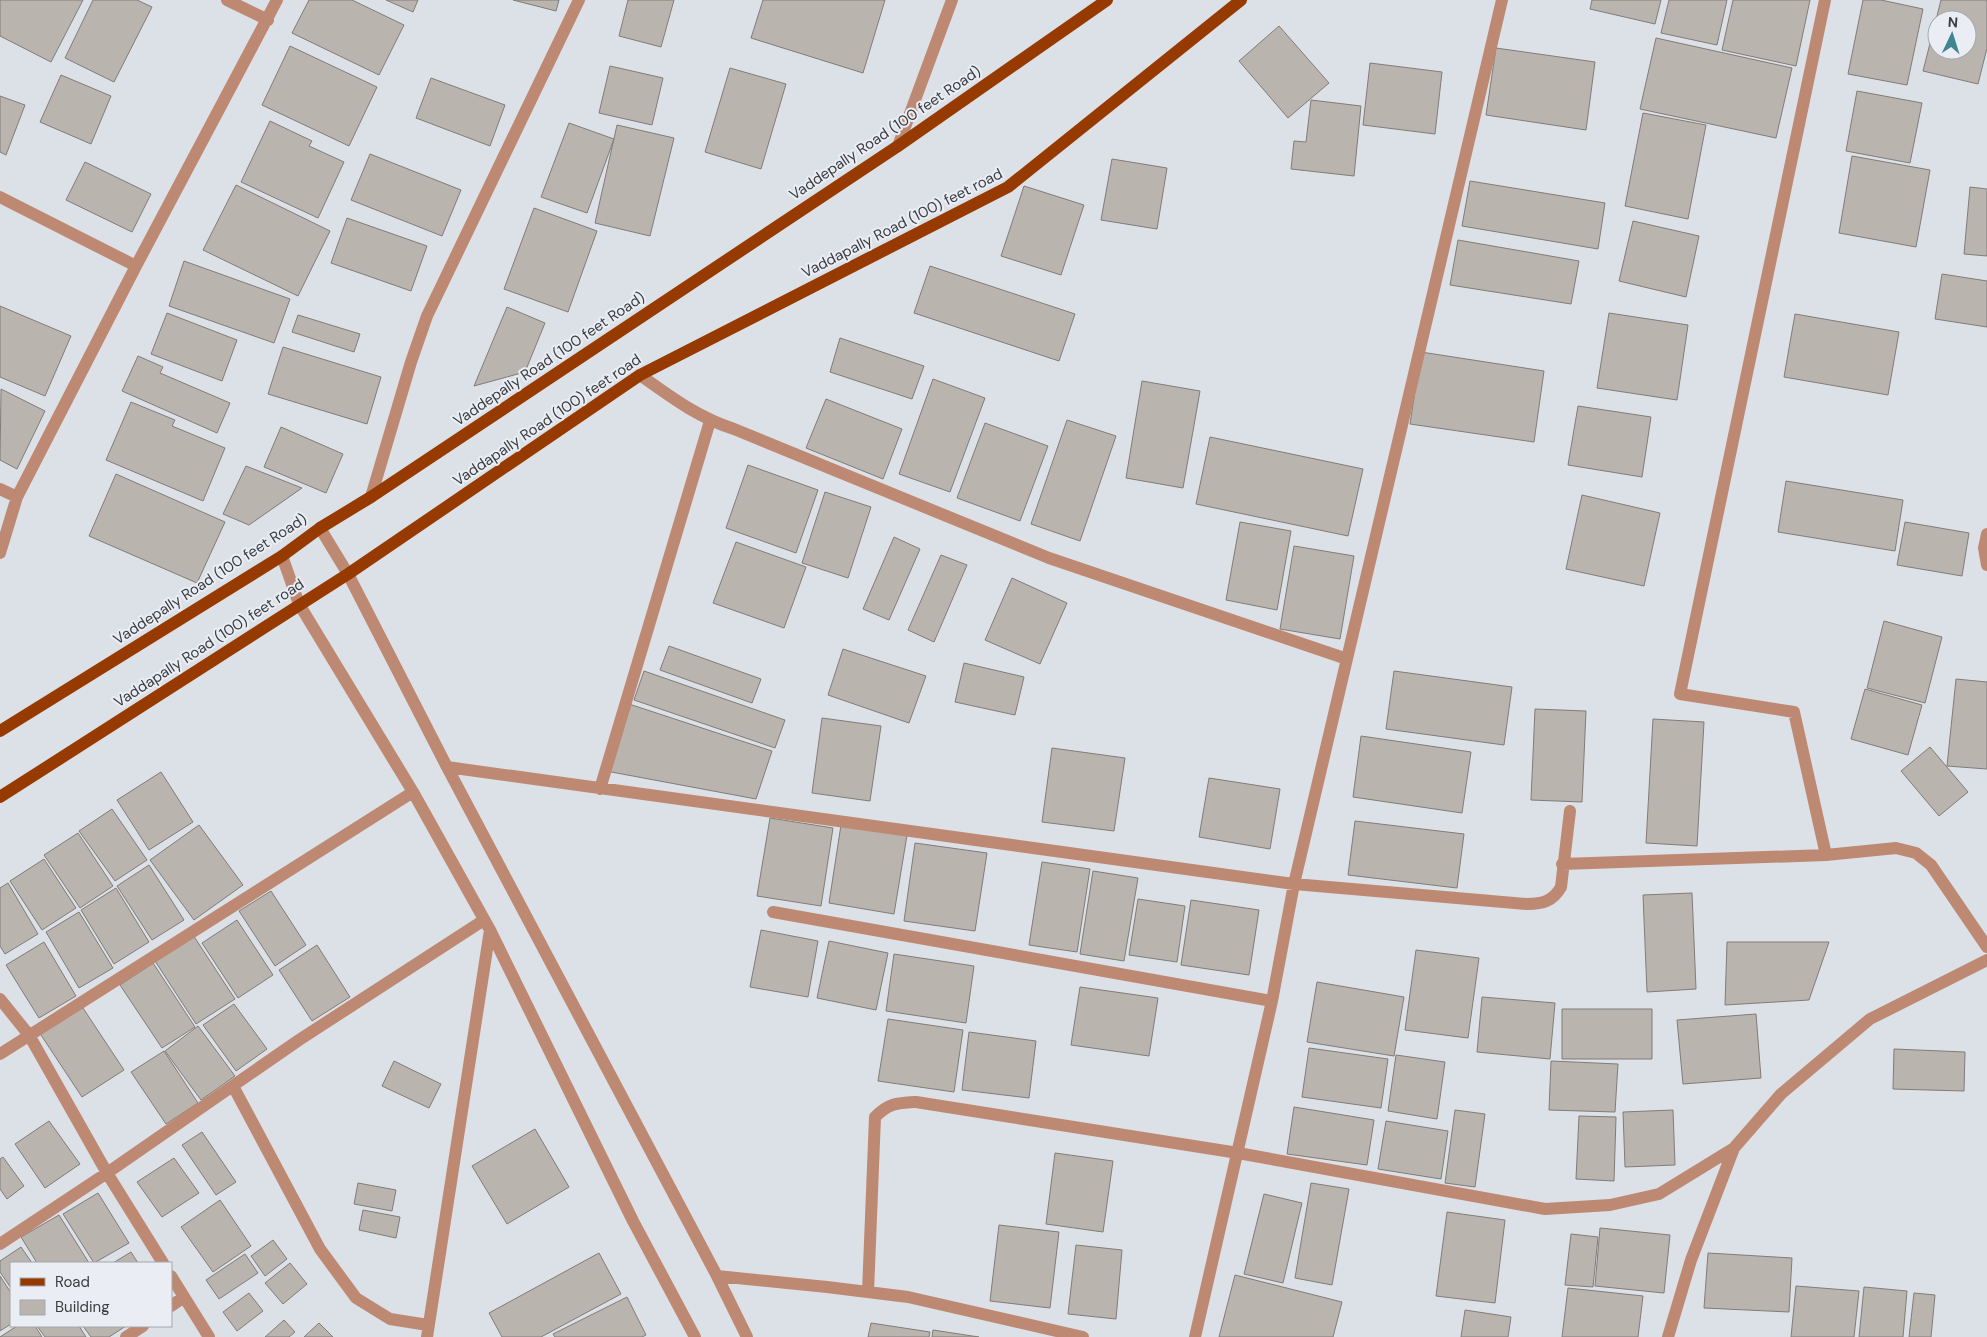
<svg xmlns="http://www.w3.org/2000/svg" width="1987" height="1337" viewBox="0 0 1987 1337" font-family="'DM Sans',sans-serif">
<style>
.building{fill:#bab4af;stroke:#817c77;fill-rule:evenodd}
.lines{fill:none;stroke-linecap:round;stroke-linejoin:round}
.minor{stroke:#bd8972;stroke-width:12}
.major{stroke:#963a00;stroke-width:12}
.labels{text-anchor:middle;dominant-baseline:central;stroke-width:4;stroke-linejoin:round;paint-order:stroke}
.street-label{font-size:15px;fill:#3b3d3f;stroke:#eaeef4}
</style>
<rect width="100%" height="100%" fill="#dce0e7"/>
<path class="building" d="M0,0h83l-32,62 -51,-26z
M93,0h44l15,7 -38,75 -49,-24z
M309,0h43l52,25 -25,50 -87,-42z
M386,0h32l-5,12z
M513,0h46l-3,11z
M628,0h46l-13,47 -42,-11z
M763,0h122l-22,73 -112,-35z
M1592,0h69l-6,24 -65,-15z
M1669,0h58l-10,45 -56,-12z
M1733,0h77l-14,66 -74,-16z
M1863,0h18l42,9 -16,76 -59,-11z
M1941,0h46v48l-9,36 -55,-13zM1937,20h30v30h-30z
M1279,26l50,57 -41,35 -49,-57z
M1656,38l136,30 -16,70 -136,-29z
M290,46l87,41 -28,59 -87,-41z
M1496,48l99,14 -9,68 -100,-15z
M1370,63l72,9 -7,62 -72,-9z
M610,66l53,12 -11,47 -53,-12z
M730,68l56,16 -25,85 -56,-17z
M61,75l50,21 -20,48 -51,-22z
M431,78l74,27 -15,41 -74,-28z
M1857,91l65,12 -12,60 -64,-12z
M0,96l25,9 -19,50 -6,-3z
M1311,100l50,6 -7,70 -63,-7 3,-28 12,1z
M1643,113l63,12 -18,94 -63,-13z
M270,121l42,20 -3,5 35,16 -26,56 -77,-36z
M569,123l45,16 -27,74 -46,-16z
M617,125l57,13 -24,98 -55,-13z
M370,154l91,36 -19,46 -91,-36z
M1852,156l78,14 -14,77 -77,-14z
M1112,159l55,9 -10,61 -56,-9z
M85,162l66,32 -19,38 -66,-32z
M1470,181l135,22 -7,46 -136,-23z
M236,185l94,46 -32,65 -95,-46z
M1024,186l60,19 -23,70 -60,-19z
M1970,187l17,2v67l-23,-2z
M534,208l63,23 -29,81 -64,-23z
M347,218l80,28 -16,45 -80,-28z
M1633,221l66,15 -13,61 -67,-16z
M1458,240l121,21 -8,43 -121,-19z
M184,261l106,38 -16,44 -105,-37z
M930,266l145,48 -16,47 -145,-48z
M1942,274l45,7v46l-52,-8z
M0,306l71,30 -26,60 -45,-19z
M507,307l38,16 -20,49 -51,14z
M167,313l70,27 -15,41 -71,-27z
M1609,313l79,12 -11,75 -80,-12z
M1795,314l104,18 -11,63 -104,-18z
M298,315l62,19 -6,18 -62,-20z
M840,338l84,28 -12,33 -82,-27z
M283,347l98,30 -14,47 -99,-30z
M1421,352l123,19 -10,71 -124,-18z
M138,356l25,11 -3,6 70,30 -13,30 -95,-42z
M933,379l52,19 -35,94 -51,-18z
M1142,381l58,10 -17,97 -57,-10z
M1,389l44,22 -28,58 -17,-9z
M826,399l76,30 -19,50 -77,-31z
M131,402l44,18 -3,6 53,22 -22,53 -97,-41z
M1578,406l73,11 -9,60 -74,-12z
M1067,420l49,16 -36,105 -49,-17z
M985,423l63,23 -28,75 -63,-23z
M281,427l62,27 -17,39 -62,-26z
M1210,437l153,32 -15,67 -152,-32z
M748,465l70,25 -22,63 -70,-25z
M246,466l56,22 -53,37 -26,-11z
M116,474l109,48 -28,61 -108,-47z
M1786,481l117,19 -8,51 -117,-19z
M825,492l46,15 -23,71 -46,-15z
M1582,495l78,18 -16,73 -78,-17z
M1240,522l51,9 -14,79 -51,-10z
M1905,522l64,11 -7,43 -65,-11z
M894,537l26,12 -31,71 -26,-11z
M736,542l70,25 -22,61 -71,-25z
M1294,546l60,10 -14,83 -60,-10z
M941,555l26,10 -33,77 -26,-12z
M1012,578l55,25 -27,61 -55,-24z
M1884,621l58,16 -17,66 -58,-15z
M669,646l92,33 -9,24 -92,-33z
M843,649l83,27 -17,47 -81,-28z
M964,663l60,14 -9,38 -60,-13z
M644,671l141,49 -10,28 -141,-48z
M1394,671l118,16 -8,58 -118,-16z
M1956,679l31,3v87l-40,-3z
M1865,689l57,16 -14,50 -57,-16z
M629,704l143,47 -16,48 -150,-28z
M1535,709l51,2 -4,91 -51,-2z
M822,718l59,8 -11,75 -58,-8z
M1653,719l51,3 -7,124 -51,-3z
M1361,736l110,16 -9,61 -109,-16z
M1930,747l38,45 -29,24 -38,-45z
M1052,748l73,10 -11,73 -72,-9z
M161,772l32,50 -44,28 -32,-50z
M1209,778l71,11 -10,60 -71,-12z
M112,809l35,51 -32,21 -36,-50z
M770,818l63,10 -12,78 -64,-10z
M1355,821l109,13 -7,54 -109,-13z
M199,825l44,60 -49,35 -44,-60z
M841,825l66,10 -13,79 -65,-11z
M78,833l35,53 -33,22 -36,-53z
M915,843l72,10 -12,78 -71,-10z
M44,859l32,49 -34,22 -32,-49z
M1042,862l48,7 -13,83 -48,-7z
M149,865l35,55 -32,20 -35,-54z
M1093,871l45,7 -14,83 -44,-7z
M8,883l30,51 -33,20 -5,-8v-58z
M116,888l33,54 -35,22 -33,-54z
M271,891l35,54 -31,21 -36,-55z
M1692,893l4,96 -49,3 -4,-97z
M1138,899l47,7 -8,56 -48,-7z
M1191,900l68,10 -10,65 -68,-10z
M79,912l34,56 -34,20 -33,-56z
M237,920l36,55 -35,23 -36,-55z
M761,930l57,11 -10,56 -58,-10z
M193,935l42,64 -39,25 -41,-63z
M829,941l59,12 -12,57 -59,-12z
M44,942l32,54 -37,22 -33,-53z
M1727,942h102l-20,58 -84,5z
M317,945l33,52 -38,24 -33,-51z
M1416,950l63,8 -11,80 -63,-8z
M894,954l80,12 -8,57 -80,-12z
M153,963l42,64 -33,21 -42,-63z
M1317,982l87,15 -10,59 -87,-14z
M1080,987l78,11 -9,58 -78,-11z
M1482,997l73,6 -5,56 -73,-7z
M234,1004l33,45 -31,22 -33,-46z
M81,1005l43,65 -42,27 -43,-65z
M1562,1009h90v50h-90z
M1756,1014l5,64 -78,6 -6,-64z
M888,1019l75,11 -9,62 -76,-11z
M198,1026l37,50 -34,24 -36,-49z
M969,1032l67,9 -7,57 -67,-8z
M1309,1048l79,11 -7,49 -79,-11z
M1894,1049l71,3 -1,39 -71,-2z
M164,1051l34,52 -32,21 -35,-52z
M1396,1055l49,7 -8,57 -49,-8z
M394,1061l47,23 -12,24 -47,-22z
M1551,1061l67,3 -3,48 -66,-2z
M1294,1107l80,13 -7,45 -80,-11z
M1455,1110l30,4 -10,73 -30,-4z
M1673,1110l2,55 -50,2 -2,-55z
M1579,1116l37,1 -2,64 -38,-2z
M49,1121l31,43 -35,24 -30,-44z
M1386,1121l62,10 -7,48 -63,-10z
M535,1129l34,58 -62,37 -35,-58z
M202,1132l34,50 -20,13 -34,-50z
M1055,1153l58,8 -10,71 -57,-8z
M3,1157l21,29 -17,13 -7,-10v-30z
M174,1158l25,35 -37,24 -25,-35z
M358,1183l38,7 -4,21 -38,-7z
M1311,1183l38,6 -17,96 -37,-7z
M98,1193l31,50 -35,20 -31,-49z
M1264,1194l38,9 -19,80 -39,-9z
M220,1200l31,46 -38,26 -32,-45z
M363,1210l37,7 -4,21 -37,-8z
M1447,1212l58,8 -10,83 -59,-7z
M59,1215l30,48h-52l-16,-26z
M999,1225l60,7 -9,76 -60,-7z
M1600,1228l70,7 -6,58 -69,-7z
M1571,1234l27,3 -5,50 -28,-2z
M273,1240l14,19 -22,17 -14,-20z
M1076,1245l46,5 -6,69 -48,-5z
M21,1247l11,16h-21v25l-11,-16v-11z
M131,1252l7,11h-25z
M599,1253l22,41 -80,43h-39l-13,-24z
M1708,1253l84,5 -3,54 -85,-4z
M245,1254l13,19 -39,26 -13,-19z
M290,1263l17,21 -24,20 -18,-21z
M1235,1275l107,27 -9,35h-114z
M0,1276l11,17v31l-11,7z
M1796,1286l63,5 -5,46h-63z
M1864,1287l43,4 -4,46h-44z
M1568,1288l75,8 -5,41h-76z
M249,1293l14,18 -26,20 -14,-19z
M1914,1293l21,2 -4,42h-22z
M627,1297l19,38 -4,2h-87l-2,-3z
M1465,1310l46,7 -3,20h-47z
M284,1320l11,12 -6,5h-24z
M319,1323l14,14h-29z
M871,1323l59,9 -1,5h-61z
M17,1326h18l7,11h-42z
M37,1326h42l7,11h-41z
M83,1326h43l-17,11h-18z
M933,1330l46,7h-47z"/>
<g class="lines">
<path class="minor" d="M227,0l41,20
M1825,0l-145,694 114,18 32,143
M898,146l54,-146
M0,197l136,69
M640,375c31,22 57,42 94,54l315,129 298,101
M0,489l17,8
M371,497l40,-135 16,-46 152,-316
M320,528l28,46 99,193 270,509 30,61
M1987,534l-3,14 3,17
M0,553l17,-56 119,-231 141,-266
M282,556l17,48 114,188 77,138 143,291 62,116
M447,767l847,117 233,20c16,0 26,-3 34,-17l9,-76
M600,789l110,-368
M1562,864l264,-9 70,-7 20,5 15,12 56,82
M773,912l499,89
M0,999l29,36 78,138 56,90
M0,1054l413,-262
M233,1086l87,163 36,49 34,21 38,6
M0,1244l107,-71 192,-133 185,-120
M171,1276l38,61
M717,1276l110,11 81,10 175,40
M868,1292l7,-175c14,-14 22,-14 41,-15l322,51 307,56 65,-4 49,-11 75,-46
M171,1306l13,-9
M126,1337l17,-11
M427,1337l63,-407
M1195,1337l77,-336 22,-117 208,-884
M1668,1337l23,-77 43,-112 47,-54 89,-75 117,-59"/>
<path class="major" d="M0,731l282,-175 38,-28 51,-31 527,-351 209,-146
M0,797l348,-223 292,-199 368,-188 233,-187"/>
</g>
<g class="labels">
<g class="street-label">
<text transform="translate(885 133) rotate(-34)">Vaddepally Road (100 feet Road)</text>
<text transform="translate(902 223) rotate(-27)">Vaddapally Road (100) feet road</text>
<text transform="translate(549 359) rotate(-34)">Vaddepally Road (100 feet Road)</text>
<text transform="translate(547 420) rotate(-34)">Vaddapally Road (100) feet road</text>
<text transform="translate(210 579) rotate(-33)">Vaddepally Road (100 feet Road)</text>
<text transform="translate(209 643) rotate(-33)">Vaddapally Road (100) feet road</text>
</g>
</g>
<rect x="10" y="1262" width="162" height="65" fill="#eaeef4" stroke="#a4a7ac"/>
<rect x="20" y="1278" width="25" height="8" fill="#963a00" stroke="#a4a7ac"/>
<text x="55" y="1287" font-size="15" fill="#3b3d3f">Road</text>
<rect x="20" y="1300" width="25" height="15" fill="#bab4af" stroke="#a4a7ac"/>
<text x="55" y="1312" font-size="15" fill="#3b3d3f">Building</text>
<g transform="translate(1952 35) rotate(4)"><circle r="24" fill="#eaeef4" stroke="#a4a7ac"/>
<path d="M0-4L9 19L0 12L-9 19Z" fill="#408690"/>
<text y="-8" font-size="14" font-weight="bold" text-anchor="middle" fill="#3b3d3f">N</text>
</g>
</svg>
